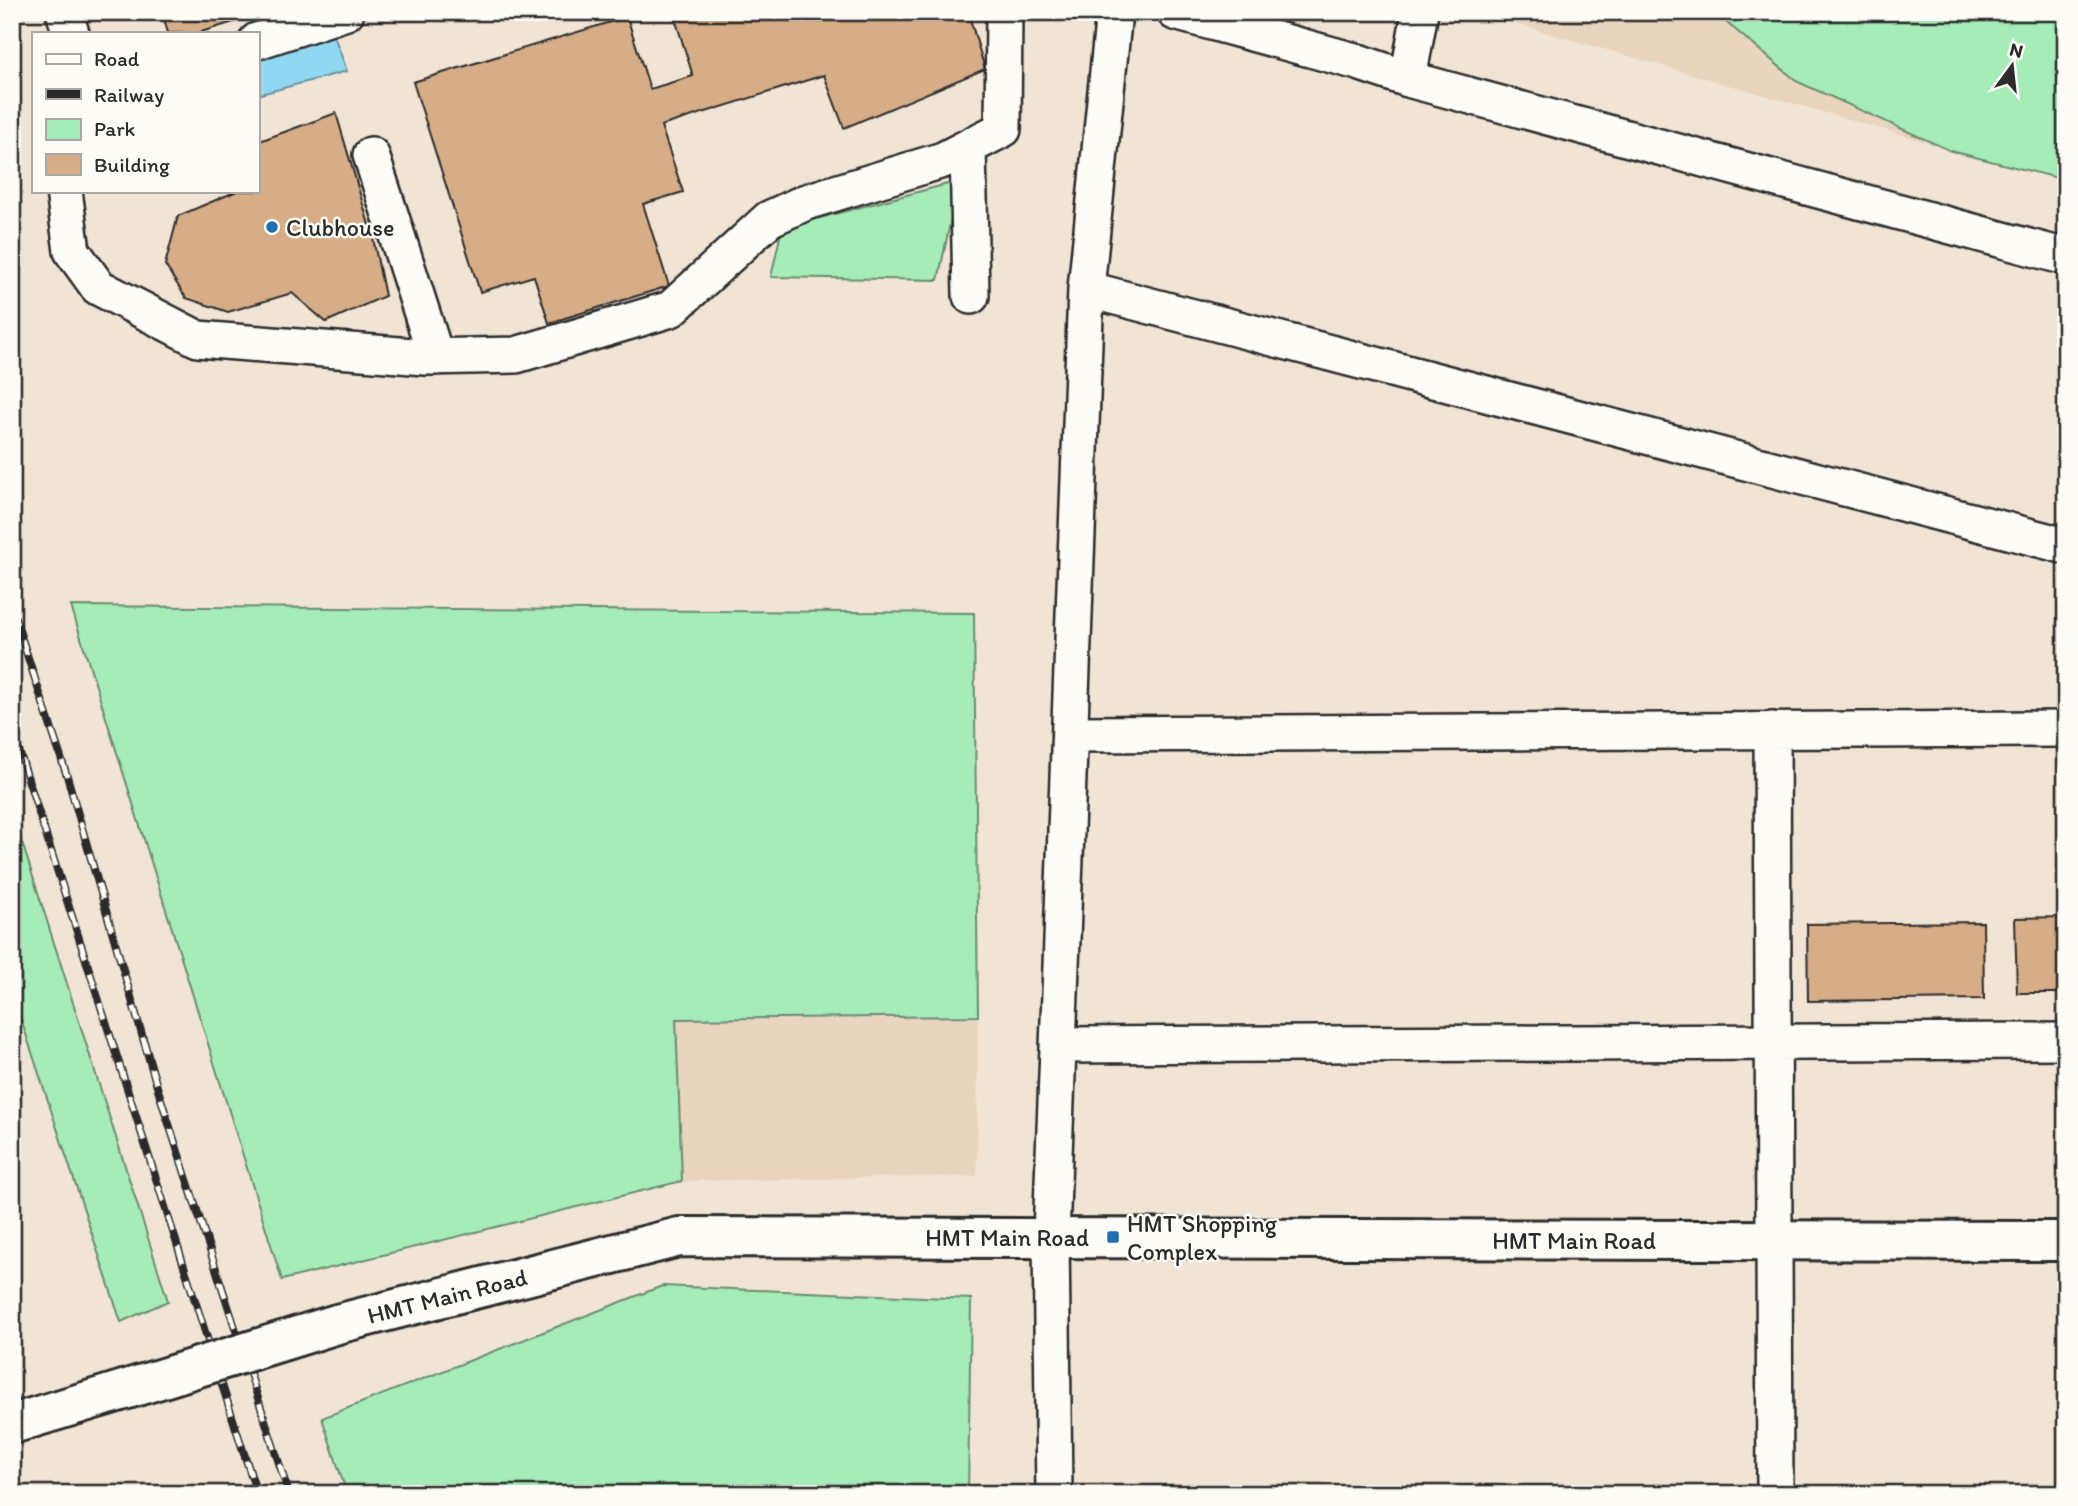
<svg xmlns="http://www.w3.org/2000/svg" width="2078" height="1506" viewBox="0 0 2078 1506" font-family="Itim,sans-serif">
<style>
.built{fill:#e9d4be}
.green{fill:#a6ecb8;stroke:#688c72;stroke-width:2}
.water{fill:#90d8f1;stroke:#6893a2;stroke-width:2}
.building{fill:#d6ad87;stroke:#2b2b2b;stroke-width:2}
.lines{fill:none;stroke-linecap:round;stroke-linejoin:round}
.street-casing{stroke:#2b2b2b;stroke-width:40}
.secondary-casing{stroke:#2b2b2b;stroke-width:44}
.street{stroke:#fdfcf7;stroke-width:35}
.secondary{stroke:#fdfcf7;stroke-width:38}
.rail-casing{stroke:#2b2b2b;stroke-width:8}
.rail{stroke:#fdfcf7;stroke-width:5;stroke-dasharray:16;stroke-linecap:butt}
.secondary-bridge-casing{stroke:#2b2b2b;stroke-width:44;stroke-linecap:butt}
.secondary-bridge{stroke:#fdfcf7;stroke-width:38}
.poi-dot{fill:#1f6fb2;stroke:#fdfcf7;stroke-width:2.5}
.labels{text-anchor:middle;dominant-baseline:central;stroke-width:5;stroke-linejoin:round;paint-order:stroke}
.poi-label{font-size:24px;fill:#2b2b2b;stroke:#fdfcf7;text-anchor:start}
.street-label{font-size:24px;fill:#2b2b2b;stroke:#fdfcf7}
</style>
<rect width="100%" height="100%" fill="#f1e4d5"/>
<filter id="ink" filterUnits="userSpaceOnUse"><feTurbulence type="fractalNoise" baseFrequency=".0143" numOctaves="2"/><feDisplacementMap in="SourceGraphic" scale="14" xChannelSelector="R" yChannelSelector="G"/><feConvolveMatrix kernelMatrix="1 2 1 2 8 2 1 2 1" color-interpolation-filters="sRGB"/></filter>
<g filter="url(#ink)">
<path class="built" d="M1475,12h591v170z
M978,1016l-1,160 -295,5 -6,-162z"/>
<path class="green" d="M1714,12h352v168l-115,-29 -153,-69z
M959,181l-21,99 -167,-3 11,-49z
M71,606l903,7 4,403 -302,3 6,162 -400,99z
M12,811l156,490 -47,21 -109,-330z
M662,1286l309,13 -3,195h-621l-25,-76z"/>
<path class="water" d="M333,33l14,38 -90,24v-38z"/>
<path class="building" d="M162,12h104l-68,21h-30z
M673,12h295l17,57 -141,59 -20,-53 -163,51 22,66 -40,12 26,82 -120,37 -15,-47 -54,16 -67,-210 214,-65 23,72 43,-13z
M336,113l37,125 12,58 -59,26 -34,-29 -64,19 -42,-14 -21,-33 13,-49 59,-25h20v-49z
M2066,917v76h-49l-2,-75z
M1983,922l1,77 -176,2 -1,-77z"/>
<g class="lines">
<g class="street-casing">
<path id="street" d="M64,12l7,21
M1175,12l183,50 50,17 658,178
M257,41l89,-29
M1408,79l12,-67
M968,147l3,149
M371,155l65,202
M64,191l8,60 26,36 100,52 227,18 91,-2 155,-46 98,-90 37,-17 137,-42 60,-31 1,-117
M1086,289l980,257
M1772,730l3,764
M1070,734l996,-5
M1059,1045l1007,-4
M1054,1494l-3,-257 35,-948 28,-277"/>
</g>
<g class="secondary-casing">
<path id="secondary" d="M337,1324l342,-87 1387,4
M12,1424l112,-34"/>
</g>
<use href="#street" class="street"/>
<use href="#secondary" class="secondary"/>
<g class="rail-casing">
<path id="rail" d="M12,609l55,167 91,314 131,404
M12,729l245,765"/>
</g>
<use href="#rail" class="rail"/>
<g class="secondary-bridge-casing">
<path id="secondary-bridge" d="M124,1390l213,-66"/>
</g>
<use href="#secondary-bridge" class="secondary-bridge"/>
</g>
</g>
<g class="poi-dot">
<circle cx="272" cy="227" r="7"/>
<rect x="1106" y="1230" width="14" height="14" rx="3.5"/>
</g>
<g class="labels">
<g class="poi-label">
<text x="286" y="227">Clubhouse</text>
<text x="1127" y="1223">HMT Shopping<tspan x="1127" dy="28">Complex</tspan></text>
</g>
<g class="street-label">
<text x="1007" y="1237">HMT Main Road</text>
<text x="1574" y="1240">HMT Main Road</text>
<text transform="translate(447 1296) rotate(-14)">HMT Main Road</text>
</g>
</g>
<rect width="2078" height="1506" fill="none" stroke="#fdfcf7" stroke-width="42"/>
<rect x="21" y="21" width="2036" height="1464" fill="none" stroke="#2b2b2b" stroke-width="2.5" filter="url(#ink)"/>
<rect x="32" y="32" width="228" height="161" fill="#fdfcf7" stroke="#a9a8a5" stroke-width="2"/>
<rect x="46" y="54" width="35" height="10" fill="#fdfcf7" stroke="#a9a8a5" stroke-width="2"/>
<text x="94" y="66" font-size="21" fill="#2b2b2b">Road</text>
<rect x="46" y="89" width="35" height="10" fill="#2b2b2b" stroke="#a9a8a5" stroke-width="2"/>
<text x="94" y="102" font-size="21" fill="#2b2b2b">Railway</text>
<rect x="46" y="119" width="35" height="21" fill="#a6ecb8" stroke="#a9a8a5" stroke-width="2"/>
<text x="94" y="136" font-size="21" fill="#2b2b2b">Park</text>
<rect x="46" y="154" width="35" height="21" fill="#d6ad87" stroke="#a9a8a5" stroke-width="2"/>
<text x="94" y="172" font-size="21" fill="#2b2b2b">Building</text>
<g transform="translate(2012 66) rotate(15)" stroke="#fdfcf7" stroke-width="5" paint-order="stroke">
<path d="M0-5L12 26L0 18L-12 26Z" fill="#2b2b2b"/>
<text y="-10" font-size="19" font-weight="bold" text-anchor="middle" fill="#2b2b2b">N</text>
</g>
</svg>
